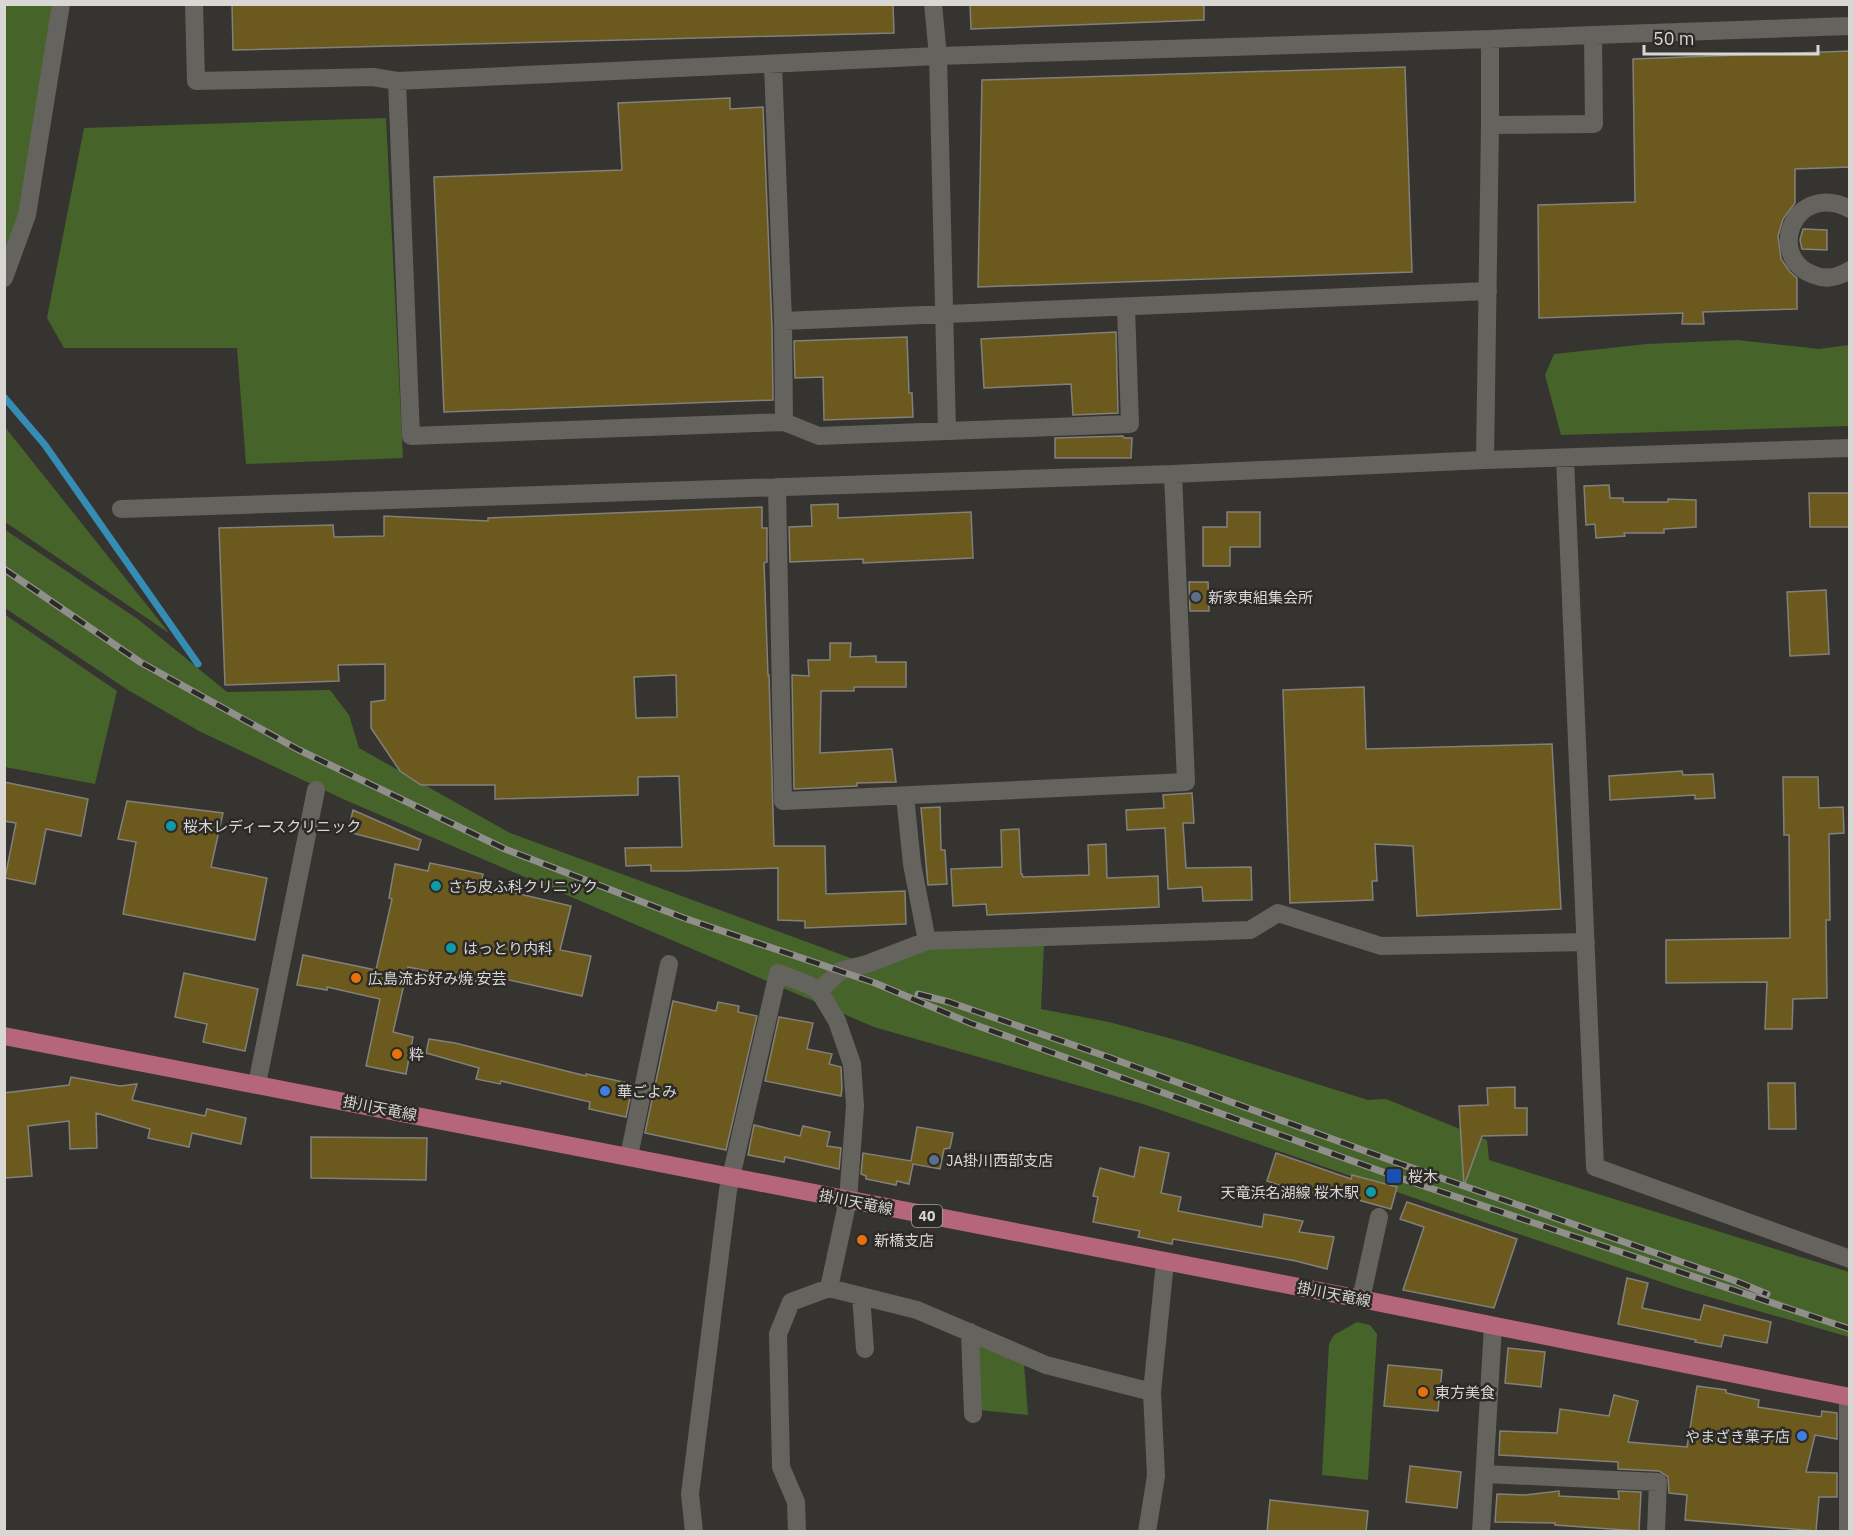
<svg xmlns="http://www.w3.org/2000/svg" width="1854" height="1536" viewBox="0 0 1854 1536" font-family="'IBM Plex Sans','Noto Sans JP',sans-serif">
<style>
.green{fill:#46642a}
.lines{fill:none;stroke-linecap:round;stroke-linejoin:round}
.stream{stroke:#358cb5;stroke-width:7}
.building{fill:#6b591d;stroke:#82807a;stroke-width:1.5;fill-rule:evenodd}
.minor{stroke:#64635d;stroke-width:18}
.major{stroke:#b5667a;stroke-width:18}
.rail-casing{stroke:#908f8b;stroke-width:7}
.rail{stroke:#2c2a26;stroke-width:4.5;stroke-dasharray:14;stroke-linecap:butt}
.service-dot{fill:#5c6f8a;stroke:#2c2a26;stroke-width:2}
.culture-dot{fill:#0f9aa8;stroke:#2c2a26;stroke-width:2}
.food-dot{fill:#e8710a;stroke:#2c2a26;stroke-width:2}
.shop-dot{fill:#3f7fe0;stroke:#2c2a26;stroke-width:2}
.transit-dot{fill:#1a4fb4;stroke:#2c2a26;stroke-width:2}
.labels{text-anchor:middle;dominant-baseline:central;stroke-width:5;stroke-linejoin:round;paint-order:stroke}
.shield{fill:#2c2a26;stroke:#a4a3a0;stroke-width:1.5}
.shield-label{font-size:14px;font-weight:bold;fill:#d8d7d4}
.poi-label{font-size:15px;fill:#d8d7d4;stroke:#2c2a26;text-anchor:start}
.street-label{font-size:15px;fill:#d8d7d4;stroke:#2c2a26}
</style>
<rect width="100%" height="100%" fill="#363430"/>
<path class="green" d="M5,5h51l-9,89 -42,177z
M386,118l17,340 -157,6 -9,-116h-173l-17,-30 37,-190z
M1737,340l82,9 30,-4v81l-288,9 -16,-60 9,-21 93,-10z
M5,427l164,206 -164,-111z
M4,529l135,91 88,72 103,-2 19,25 10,33 151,85 357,131 60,-23 117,3 -3,65 68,13 78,21 181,57 18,-1 101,41 2,20 360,112v65l-167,-48 -181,-61 -358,-124 -269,-77 -531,-228 -144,-68 -71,-41 -123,-82z
M4,614l113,77 -22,93 -90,-17z
M1357,1322l13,3 7,9 -9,146 -46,-5 7,-131 5,-9z
M977,1345l47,19 4,51 -49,-5z"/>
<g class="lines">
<path class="stream" d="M4,397l41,48 153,219"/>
</g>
<path class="building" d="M232,4h661l1,29 -661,17z
M970,4h234v16l-233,9z
M1850,51v116l-55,2v34l-12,16 -5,17 3,23 9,13 7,6v31l-94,3 1,12h-22l1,-11 -144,5 -1,-113 97,-3 -2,-143z
M1405,67l7,205 -434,15 4,-207z
M730,98v11l33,-2 9,220 1,73 -329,12 -10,-235 188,-7 -4,-67z
M1803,229l24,1v20l-25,-1 -2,-9z
M1116,332l2,81 -45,2 -2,-31 -87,4 -3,-49z
M907,337l2,56h3l1,24 -89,3 -1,-43 -28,1 -1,-37z
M1123,436l1,2h8l-1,20h-76v-20z
M1609,485l1,13h13v4h45v-3l28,1v27l-32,2v4h-40l1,3 -29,2 -1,-14 -9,1 -2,-39z
M1809,493h40v34h-39z
M838,504v14l133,-6 2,46 -110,5v-4l-73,3 -1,-35 23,-1 -1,-21z
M762,507v21h5v34l-3,1 4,112h1l5,171h51l1,48 79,-3 1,33 -101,4v-7l-27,-1v-52l-95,3h-32v-6l-25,1 -1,-18 57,-1 -3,-71 -41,1v18l-143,4v-14h-74l-21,-14 -29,-43v-26l14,-2v-36l-47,1 1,16 -114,4 -6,-157 114,-3 1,12 50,-1v-20l104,5v-3zM676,675l1,42 -41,1 -2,-41z
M1227,512h33v35h-30v19h-27v-39h24z
M1189,582h19l1,29h-19z
M1826,590l3,64 -39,2 -3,-64z
M830,643h21l-1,14 26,-1v6h30v25h-52v4h-33l-1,62 72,-4 4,33 -39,1v3l-63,3 -2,-114 17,1 -1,-16h22z
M1364,687l2,62 186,-5 9,165 -144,7 -4,-70 -38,-2 2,37h-5l1,19 -83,3 -7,-213z
M1682,771l1,4 30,-1 2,24 -20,1v-4l-85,5 -1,-24z
M1783,777h35l1,31 24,-1 1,26 -15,1 1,86h-4l1,78 -34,1 -1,30h-27l2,-47 -101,1v-43l124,-2 -1,-103h-5z
M4,782l84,17 -7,37 -35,-7 -11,55 -30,-6 11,-55 -12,-2z
M1192,793l2,30h-11l3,45 65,-1 1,33 -49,1 -1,-14 -34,2 -3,-61 -38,2 -1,-20 38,-2 -1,-13z
M127,801l96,12 -12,54 56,11 -12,62 -132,-26 13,-72 -18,-3z
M940,807l1,43h4l2,34 -19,1 -7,-77z
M353,810l68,30 -3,10 -70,-18z
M1019,829l2,45h1l1,3 66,-2 -1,-30 18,-1 1,34 51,-2 1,31 -172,8 -1,-11 -33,2 -2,-37 51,-2 -1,-37z
M430,863l53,11 -2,11 90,21 -11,44 31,6 -9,40 -100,-22 -2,8 -72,-15 -15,65 20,5 -7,37 -40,-8 14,-67 -53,-12v3l-30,-5 6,-30 73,15 16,-71 -3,-1 6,-34 33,7z
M184,973l74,16 -13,62 -42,-9 4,-18 -32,-7z
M673,1001l43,10 2,-9 21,4 -1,6 19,4 -31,134 -81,-17z
M779,1017l34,6 -6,26 25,5 -3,10 12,3 1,21 -1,8 -76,-15z
M429,1039l26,4 131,33v-2l47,10 -7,33 -37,-8 1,-7 -89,-21 -1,3 -24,-5 3,-11 -53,-15z
M71,1077l49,9 17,-2 -5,16 73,16 2,-7 39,9 -5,26 -49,-11 -3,14 -41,-9 2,-9 -54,-16 1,35 -27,1 -1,-28 -41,5 4,50 -27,2 -1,-85 65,-8z
M1768,1083h27l1,46h-27z
M1515,1087v21h12v27l-45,1 -18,50 -5,-80 29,-1 -1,-17z
M754,1125l46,11 3,-10 27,6 -3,14 14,2 -2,21 -54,-12 -1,5 -36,-7z
M917,1127l36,6 -3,15 -6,1 -4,20 -27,-5 -4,20 -12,-3 -1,4 -30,-6v-3l-5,-2 2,-21 48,8z
M311,1137l116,1 -1,42 -115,-2z
M1140,1147l29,6 -8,40 20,4 -3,14 84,16 2,-13 39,7 -4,11 35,5 -7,32 -31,-8 -123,-22 -1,5 -34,-7 2,-6 -47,-9 5,-25 -5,-1 7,-28 34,9z
M1276,1153l75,26 1,-4 45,12 -6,22 -76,-21 -3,9 -45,-16z
M1407,1202l110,37 -23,69 -91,-18 21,-63 -24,-8z
M1627,1278l21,5 -6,25 58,12 4,-15 67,17 -4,21 -43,-8 -3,12 -26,-5 1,-2 -78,-16z
M1508,1348l37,4 -4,35 -36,-4z
M1388,1365l54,5 -4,41 -54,-5z
M1697,1386l29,4v3l33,7 -1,7 63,10 1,-6 15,2v26l-22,-4 -9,37 31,1v24h-18l-3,34 -131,-11 2,-25 -18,-2 -1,-16 -9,-6 -41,-2v-7l-119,-7 1,-24 57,2 3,-24 49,7 5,-21 24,6 -10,41 59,5z
M1410,1466l51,6 -4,36 -51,-6z
M1559,1491v5l60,3 -1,-8 23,1 -2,39 -84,-6v-2l-60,-1 2,-28 28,1z
M1270,1500l98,11 -2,21h-99z"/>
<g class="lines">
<path class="minor" d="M194,4l2,77 177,-4 24,4 541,-25 552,-17
M933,4l5,52 9,375
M1593,35l257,-9
M773,65l10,256 705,-30
M397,81l14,355 373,-14 35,14 311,-12 -4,-117
M1850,209c-57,-29 -85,49 -36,66 12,5 25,2 36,-5
M4,278l23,-63 34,-211
M783,321l1,101
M1565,458l30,709 255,92
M1485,460l5,-335 104,-1 -1,-89 -103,4v86
M777,487l6,314 403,-19 -13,-308
M121,509l1052,-35 312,-14 365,-12
M905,796l7,68 15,77
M819,991l18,30 15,43 3,42 -7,94 -19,88 88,22 129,55 106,27
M257,1084l59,-294
M629,1156l40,-192
M861,1296l4,53
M1361,1299l18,-82
M970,1332l3,82
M1485,1474l173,8 -2,50
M694,1532l-4,-38 38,-304 50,-217 31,12 10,6 21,-20 27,-7 60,-23 323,-11 28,-17 103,33 205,-4
M797,1532l-1,-30 -15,-35 -3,-133 13,-32 38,-14
M1147,1532l9,-56 -4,-84 13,-130
M1481,1532l12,-206
M1848,1532v-135"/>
<path class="major" d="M4,1036l1357,263 489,98"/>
<g class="rail-casing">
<path id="rail" d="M4,569l136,93 159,88 206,99 179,69 191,65 95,40 424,153 456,153
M918,994l31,8 159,55 290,106 335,117 34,14"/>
</g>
<use href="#rail" class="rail"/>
</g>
<g class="service-dot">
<circle cx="1196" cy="597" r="6"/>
<circle cx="934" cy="1160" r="6"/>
</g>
<g class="culture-dot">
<circle cx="171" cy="826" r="6"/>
<circle cx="436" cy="886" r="6"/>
<circle cx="451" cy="948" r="6"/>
<circle cx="1371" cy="1192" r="6"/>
</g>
<g class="food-dot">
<circle cx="356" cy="978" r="6"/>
<circle cx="397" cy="1054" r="6"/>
<circle cx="862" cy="1240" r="6"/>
<circle cx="1423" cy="1392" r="6"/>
</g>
<g class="shop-dot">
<circle cx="605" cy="1091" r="6"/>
<circle cx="1802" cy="1436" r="6"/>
</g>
<rect class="transit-dot" x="1386" y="1168" width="16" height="16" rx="3"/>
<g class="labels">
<rect class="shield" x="912" y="1205" width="30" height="22" rx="4.5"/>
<g class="shield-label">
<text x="927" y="1216">40</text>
</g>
<g class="poi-label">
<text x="1208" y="597">新家東組集会所</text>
<text x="183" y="826">桜木レディースクリニック</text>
<text x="448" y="886">さち皮ふ科クリニック</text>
<text x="463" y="948">はっとり内科</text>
<text x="368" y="978">広島流お好み焼 安芸</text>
<text x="409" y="1054">粋</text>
<text x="617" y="1091">華ごよみ</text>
<text x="946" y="1160">JA掛川西部支店</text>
<text x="1408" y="1176">桜木</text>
<text x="1359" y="1192" text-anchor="end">天竜浜名湖線 桜木駅</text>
<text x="874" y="1240">新橋支店</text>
<text x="1435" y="1392">東方美食</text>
<text x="1790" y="1436" text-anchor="end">やまざき菓子店</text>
</g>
<g class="street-label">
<text transform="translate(380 1108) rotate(11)">掛川天竜線</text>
<text transform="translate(856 1202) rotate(11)">掛川天竜線</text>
<text transform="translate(1334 1294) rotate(11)">掛川天竜線</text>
</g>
</g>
<rect width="1854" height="1536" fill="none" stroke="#d8d7d4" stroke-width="12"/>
<path d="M1644 45v9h174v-9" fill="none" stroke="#d8d7d4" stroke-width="3"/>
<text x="1653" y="45" font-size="18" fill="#d8d7d4" stroke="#2c2a26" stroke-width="4.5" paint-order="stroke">50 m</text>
</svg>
